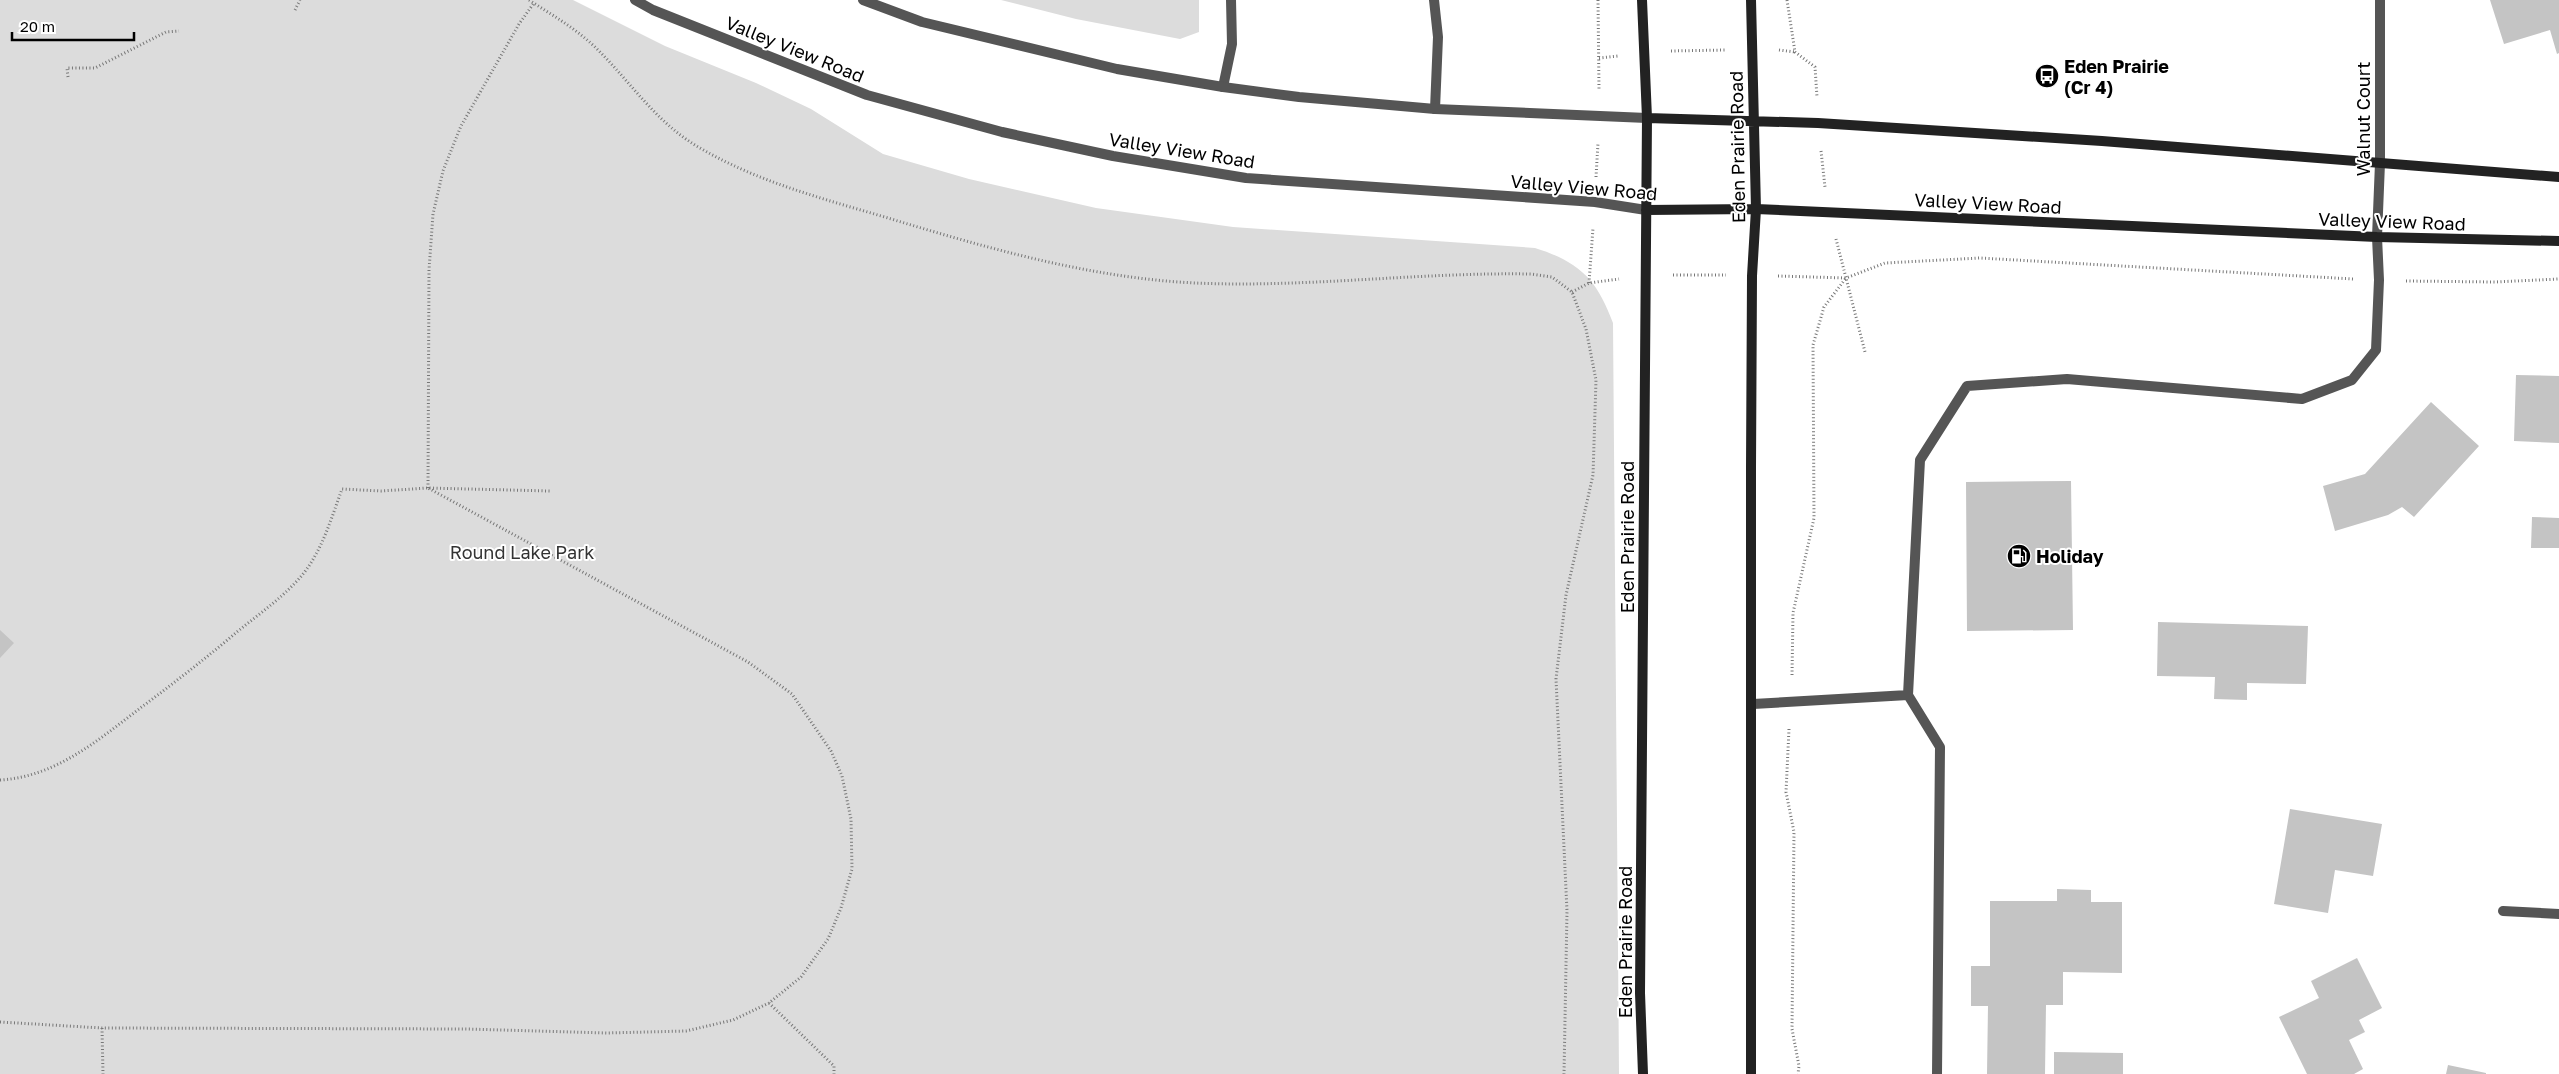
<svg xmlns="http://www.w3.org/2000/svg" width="2559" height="1074" viewBox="0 0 2559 1074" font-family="'Golos Text',sans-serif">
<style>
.green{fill:#dcdcdc}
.building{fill:#c4c4c4}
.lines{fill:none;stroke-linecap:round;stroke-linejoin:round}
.path{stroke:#777;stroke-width:3;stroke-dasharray:1 2.5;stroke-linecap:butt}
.service{stroke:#555;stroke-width:10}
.minor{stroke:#555;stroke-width:10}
.tertiary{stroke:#555;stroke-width:10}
.secondary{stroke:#222;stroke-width:10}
.labels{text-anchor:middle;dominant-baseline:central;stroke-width:4;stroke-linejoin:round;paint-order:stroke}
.street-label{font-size:18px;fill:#000;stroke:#fff}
.poi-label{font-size:18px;font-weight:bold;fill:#000;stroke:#fff;text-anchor:start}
.park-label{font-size:18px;fill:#333;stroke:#fff}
</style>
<rect width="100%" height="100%" fill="#fff"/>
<path class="green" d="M0,0h573l92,46 91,37 55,26 72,45 86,25 127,29 137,19 302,21c45,14 62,32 78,75l6,751h-1619z
M1001,0h198v32l-19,7 -104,-20z"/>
<path class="building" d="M2490,0h69v53l-2,1 -7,-24 -46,14z
M2516,375l43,1v67l-45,-2z
M2431,402l48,44 -65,71 -12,-10 -14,8 -53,16 -12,-45 42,-12z
M2071,481l2,149 -106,1 -1,-149z
M2532,517l27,1v30h-28z
M2158,622l150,4 -2,58 -59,-1v17l-33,-1 1,-22 -58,-1z
M0,630l14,13 -14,15z
M2290,809l92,15 -9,52 -38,-6 -7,43 -54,-9z
M2057,889l34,1v12h31v71l-59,-1v33h-17l-1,69h-58l1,-68h-17v-40h19v-65h67z
M2357,958l25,50 -23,12 6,12 -16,8 14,29 -9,5h-47l-28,-57 40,-19 -8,-17z
M2054,1052l69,1v21h-69z
M2448,1065l38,8v1h-40z"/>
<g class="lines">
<path class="path" d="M529,0c23,15 46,28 66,47 36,35 61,76 105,101 58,34 124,51 188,70 99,30 202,60 307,65 111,5 224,-11 336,-9l21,3 20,15 14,37 10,51 -3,95 -27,120 -10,84 11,232 -3,163
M1598,0l1,89
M1787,0l8,52 20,15 2,30
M295,10l5,-10
M1779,50l16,2
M1671,51l54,-1
M1599,58l19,-2
M68,77l-1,-9h28l71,-36 13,-1
M1821,151l4,36
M1596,177l2,-34
M1836,239l29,113
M1673,275h53
M1778,276l68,2 39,-15 95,-5 373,21
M2406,281l89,1 64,-3
M1589,283l4,-55
M1572,292l17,-9 30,-4
M428,488l1,-218 4,-56 10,-43 18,-45 58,-102 15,-21
M1792,675l1,-62 21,-95 -1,-173 11,-38 22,-29
M1789,729l-3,63 8,40 -2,197 7,37 -1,8
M0,780c55,-3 97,-39 139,-71 31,-23 62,-47 92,-72 21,-18 45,-34 64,-54 25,-25 35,-61 47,-94l39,2 47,-3 122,3
M769,1003l65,63v8
M0,1022l102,6 365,1 140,4 79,-2 47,-11 36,-17 32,-26 27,-38 13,-31 11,-39 -1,-50 -9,-43 -11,-25 -39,-57 -44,-32 -320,-174
M102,1028l1,46"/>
<path class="service" d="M1434,0l4,37 -3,72
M1223,87l9,-43 -1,-44
M1753,704l155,-9
M1937,1074l3,-327 -32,-52 12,-235 47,-74 100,-7 235,20 50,-19 24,-30 3,-70 -2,-43"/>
<path class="minor" d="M2377,237l3,-74v-163
M2503,911l56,3"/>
<path class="tertiary" d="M635,0l18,10 214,85 135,37 111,24 133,22 349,24 51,8
M863,0l59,22 195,47 106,18 76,10 136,12 212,9"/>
<path class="secondary" d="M1642,0l5,118 -7,875 3,81
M1647,118l171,5 284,18 457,36
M1646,210l110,-1 621,28 182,4
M1751,1074v-607l1,-191 4,-67 -5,-209"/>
</g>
<defs>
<g id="bus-disc" transform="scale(1.25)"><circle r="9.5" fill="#000" stroke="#fff"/><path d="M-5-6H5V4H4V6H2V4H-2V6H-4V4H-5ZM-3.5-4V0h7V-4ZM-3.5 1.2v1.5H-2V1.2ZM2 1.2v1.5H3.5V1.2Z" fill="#fff"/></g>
<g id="fuel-disc" transform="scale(1.25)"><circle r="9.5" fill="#000" stroke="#fff"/><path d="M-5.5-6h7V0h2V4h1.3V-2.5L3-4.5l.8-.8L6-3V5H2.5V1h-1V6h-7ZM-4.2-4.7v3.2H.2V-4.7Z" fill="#fff"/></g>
</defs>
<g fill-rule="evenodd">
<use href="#bus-disc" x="2047" y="76"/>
<use href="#fuel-disc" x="2019" y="556"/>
</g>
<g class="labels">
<g class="street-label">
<text transform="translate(795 49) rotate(22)">Valley View Road</text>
<text transform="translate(2363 119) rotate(-90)">Walnut Court</text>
<text transform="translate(1737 147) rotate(-91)">Eden Prairie Road</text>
<text transform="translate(1182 150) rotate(9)">Valley View Road</text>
<text transform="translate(1584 187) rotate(5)">Valley View Road</text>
<text transform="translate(1988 203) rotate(3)">Valley View Road</text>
<text transform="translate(2392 221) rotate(2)">Valley View Road</text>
<text transform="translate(1627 537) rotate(-90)">Eden Prairie Road</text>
<text transform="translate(1625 942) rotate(-90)">Eden Prairie Road</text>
</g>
<g class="poi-label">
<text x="2064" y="66">Eden Prairie<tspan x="2064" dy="21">(Cr 4)</tspan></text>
<text x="2036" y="556">Holiday</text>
</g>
<g class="park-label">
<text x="522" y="552">Round Lake Park</text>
</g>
</g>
<path d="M12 32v8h122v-8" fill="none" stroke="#000000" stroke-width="2.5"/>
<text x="20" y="32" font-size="15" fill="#000000" stroke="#ffffff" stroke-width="4" paint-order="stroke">20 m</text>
</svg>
